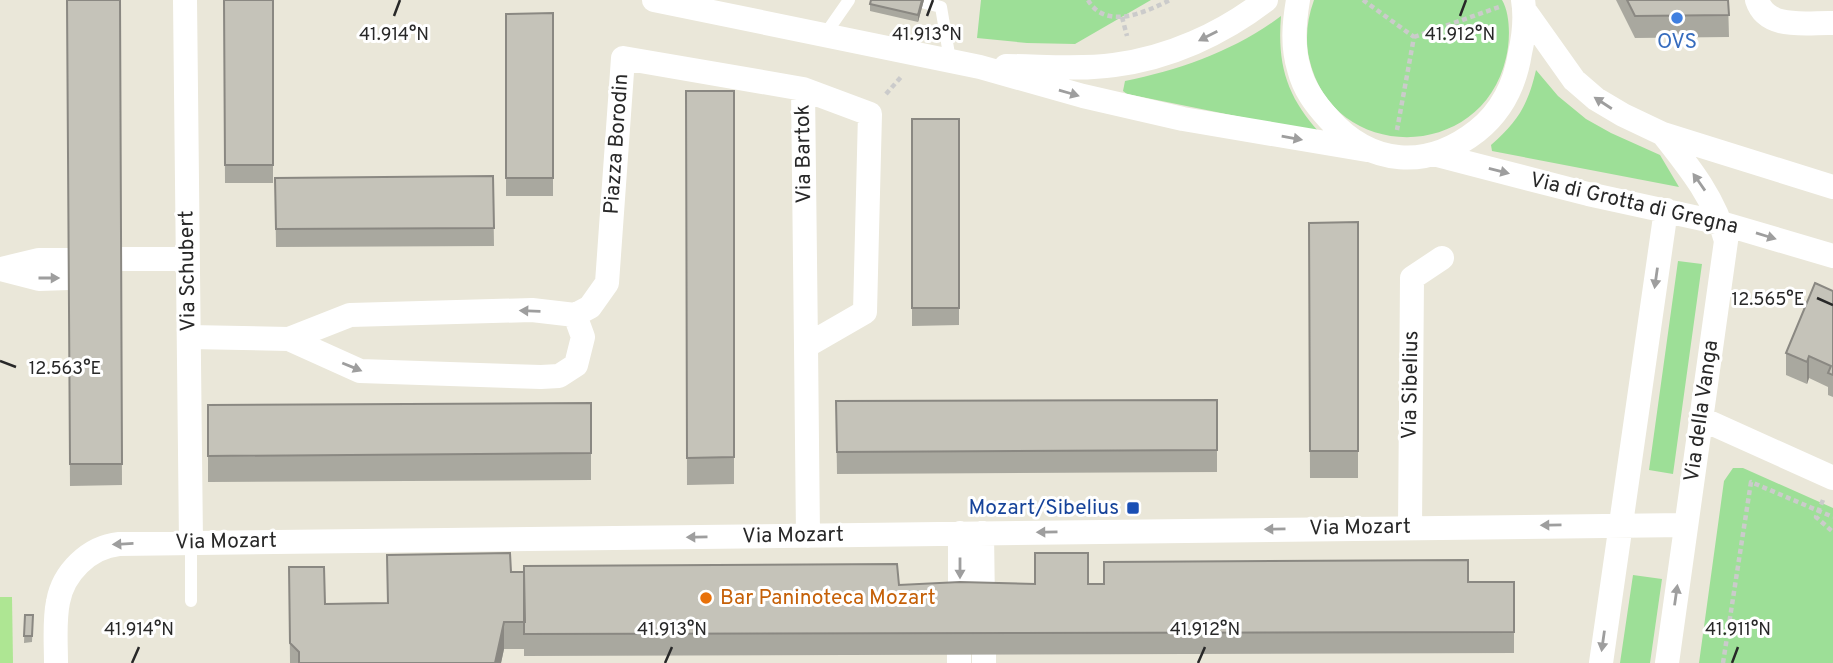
<svg xmlns="http://www.w3.org/2000/svg" width="1833" height="663" viewBox="0 0 1833 663" font-family="Overpass,sans-serif">
<style>
.green{fill:#9ddf97}
.pitch{fill:#aee693}
.lines{fill:none;stroke-linecap:round;stroke-linejoin:round}
.path{stroke:#cbcbcb;stroke-width:4.5;stroke-dasharray:5 3.5;stroke-linecap:butt}
.lane{stroke:#fff;stroke-width:12}
.street{stroke:#fff;stroke-width:24}
.wall{fill:#a9a89f}
.shaded-wall{fill:#8a8882}
.building{fill:#c5c3b9;stroke:#8a8882;stroke-width:2}
.oneway{fill:#9e9e9e}
.ticks{fill:none;stroke:#282828;stroke-width:2.5}
.shop-dot{fill:#3f7fe0;stroke:#fff;stroke-width:2.5}
.transit-dot{fill:#1a4fb4;stroke:#fff;stroke-width:2.5}
.food-dot{fill:#e8710a;stroke:#fff;stroke-width:2.5}
.labels{text-anchor:middle;dominant-baseline:central;stroke-width:6;stroke-linejoin:round;paint-order:stroke}
.shop-label{font-size:21px;fill:#366cbe;stroke:#fff}
.street-label{font-size:21px;fill:#282828;stroke:#fff}
.transit-label{font-size:21px;fill:#164399;stroke:#fff;text-anchor:end}
.food-label{font-size:21px;fill:#c56008;stroke:#fff;text-anchor:start}
.ticks-label{font-size:18px;text-anchor:middle;fill:#282828;stroke:#fff;stroke-width:6;stroke-linejoin:round;paint-order:stroke}
</style>
<rect width="100%" height="100%" fill="#eae7d9"/>
<path class="green" d="M981,0h170l-76,44 -48,-1 -50,-5z
M1314,0h188c9,15 8,42 4,58 -24,105 -174,106 -197,0 -4,-19 -2,-39 5,-58z
M1281,16c-4,49 6,81 39,117l-193,-39 -4,-3 2,-10c55,-11 111,-31 156,-65z
M1536,70l22,26 28,23 25,14 49,22 19,32 -187,-36 -1,-6c27,-24 37,-40 45,-75z
M1678,261l24,3 -29,210 -24,-4z
M1733,468h10l90,40v155h-134l25,-182z
M1633,575l29,4 -12,84h-30z"/>
<path class="pitch" d="M0,597h12l1,66h-13z"/>
<g class="lines">
<path class="path" d="M1088,0c18,31 58,12 82,0
M1363,0l51,37 -17,93
M1122,17l5,19
M1414,37l85,-30
M886,94l15,-17
M1823,500l-7,17 17,15
M1723,663l28,-181 82,35"/>
<path class="lane" d="M913,0l28,7 9,53
M824,36l25,-36
M191,543v58"/>
<path class="street" d="M185,0l6,543
M654,0l326,67 103,29 100,23 184,31
M1298,0c-4,23 -6,46 1,69 5,20 16,35 30,50 42,47 98,51 148,12 25,-20 38,-46 43,-78 4,-18 6,-35 3,-53
M1757,0c10,31 51,22 76,23
M1525,11l49,69 22,19 27,16 40,19 170,53
M1006,66c35,0 73,4 108,-1 55,-7 108,-31 152,-65
M803,89l67,25 -5,198 -59,34z
M1663,134c27,34 52,65 63,107l-59,422
M1433,154l155,40 133,29 112,33
M121,259h67
M69,278l-30,1 -38,-10 38,-9h30
M575,315l15,-8 17,-24 16,-225 180,31
M189,337l100,2 61,-24 182,-5 43,5 8,22 -7,28 -17,11 -18,1 -181,-6 -71,-32
M806,346l2,190
M1702,419l131,59
M1410,528l2,-250 30,-20
M982,533l1,72
M960,604v-71
M959,654v9
M984,654v9
M56,663c0,-20 -2,-42 2,-61 5,-29 31,-55 61,-58l1566,-19
M1601,663l65,-453"/>
</g>
<path class="wall" d="M67,0h53l2,485 -52,1z
M224,0h49v183h-48z
M924,0l-6,22 -48,-11v-7z
M1616,0h112l1,37 -94,1z
M553,13v183h-47v-182z
M686,91h48v393l-47,1z
M912,119h47v206l-47,1z
M493,176l1,70 -218,1 -1,-69z
M1358,222v256h-48l-1,-255z
M1833,291v106l-5,-2v-8l-19,-9 -2,6 -21,-9v-22z
M1217,400v72l-380,2 -1,-73z
M591,403v77l-383,2v-77z
M289,567l36,37 62,-1 124,-31 388,13 615,-3v71l-990,3v-7h-20l-3,14h-211z
M25,615h8l-1,27 -8,1z"/>
<path class="shaded-wall" d="M922,0h2l-6,22v-7z
M1809,356v22l-2,6v-22z
M504,622v27l-3,14h-6z"/>
<path class="building" d="M67,0h53l2,464h-52z
M224,0h49v165h-48z
M871,0h51l-4,15 -48,-11z
M1627,0h101l1,15 -94,1z
M553,13v165h-47v-164z
M686,91h48v366l-47,1z
M912,119h47v189h-47z
M493,176l1,52 -218,1 -1,-51z
M1358,222v229h-48l-1,-228z
M1815,283l18,8v84l-5,-2 3,-7 -22,-10 -2,6 -21,-9z
M1217,400v50l-380,2 -1,-51z
M591,403v50l-383,3v-51z
M510,553l1,19h13l1,50h-21l-9,41h-196v-11l-9,-9 -1,-76h35l1,37 63,-1 -1,-48z
M1035,553h53v31h16v-22l364,-2v22h46v50l-990,2v-68l373,-2 2,21 61,-3 75,2z
M25,615h8l-1,21h-8z"/>
<defs><path id="oneway-solid" d="M-6-.8H1V-3.2L6.5 0L1 3.2V.8H-6Z" transform="scale(1.75)"/></defs>
<g class="oneway">
<use href="#oneway-solid" transform="translate(1208 36) rotate(153)"/>
<use href="#oneway-solid" transform="translate(1069 93) rotate(16)"/>
<use href="#oneway-solid" transform="translate(1603 103) rotate(-147)"/>
<use href="#oneway-solid" transform="translate(1292 138) rotate(10)"/>
<use href="#oneway-solid" transform="translate(1499 171) rotate(14)"/>
<use href="#oneway-solid" transform="translate(1699 182) rotate(-125)"/>
<use href="#oneway-solid" transform="translate(1766 236) rotate(17)"/>
<use href="#oneway-solid" transform="translate(49 278)"/>
<use href="#oneway-solid" transform="translate(1656 278) rotate(98)"/>
<use href="#oneway-solid" transform="translate(530 311) rotate(-178)"/>
<use href="#oneway-solid" transform="translate(352 367) rotate(22)"/>
<use href="#oneway-solid" transform="translate(1551 525) rotate(179)"/>
<use href="#oneway-solid" transform="translate(1275 529) rotate(179)"/>
<use href="#oneway-solid" transform="translate(1047 532) rotate(179)"/>
<use href="#oneway-solid" transform="translate(697 537) rotate(179)"/>
<use href="#oneway-solid" transform="translate(123 544) rotate(177)"/>
<use href="#oneway-solid" transform="translate(960 568) rotate(90)"/>
<use href="#oneway-solid" transform="translate(1676 595) rotate(-82)"/>
<use href="#oneway-solid" transform="translate(1603 641) rotate(98)"/>
</g>
<path class="ticks" d="M394,16l6,-16M927,16l6,-16M1460,16l6,-16M1817,298l16,7M0,361l16,6M132,663l7,-16M665,663l7,-16M1198,663l7,-16M1732,663l6,-16"/>
<circle class="shop-dot" cx="1677" cy="18" r="7"/>
<rect class="transit-dot" x="1126" y="501" width="14" height="14" rx="3.5"/>
<circle class="food-dot" cx="706" cy="598" r="7"/>
<g class="labels">
<g class="shop-label">
<text x="1677" y="42">OVS</text>
</g>
<g class="street-label">
<text transform="translate(617 144) rotate(-86)">Piazza Borodin</text>
<text transform="translate(804 154) rotate(-91)">Via Bartok</text>
<text transform="translate(1634 204) rotate(13)">Via di Grotta di Gregna</text>
<text transform="translate(188 271) rotate(-91)">Via Schubert</text>
<text transform="translate(1411 385) rotate(-89)">Via Sibelius</text>
<text transform="translate(1702 411) rotate(-82)">Via della Vanga</text>
<text transform="translate(1360 528) rotate(-1)">Via Mozart</text>
<text transform="translate(793 536) rotate(-1)">Via Mozart</text>
<text transform="translate(226 542) rotate(-1)">Via Mozart</text>
</g>
<g class="transit-label">
<text x="1119" y="508">Mozart/Sibelius</text>
</g>
<g class="food-label">
<text x="720" y="598">Bar Paninoteca Mozart</text>
</g>
</g>
<g class="ticks-label">
<text x="1460" y="40">41.912°N</text>
<text x="394" y="40">41.914°N</text>
<text x="927" y="40">41.913°N</text>
<text x="1768" y="305">12.565°E</text>
<text x="65" y="374">12.563°E</text>
<text x="139" y="635">41.914°N</text>
<text x="672" y="635">41.913°N</text>
<text x="1205" y="635">41.912°N</text>
<text x="1738" y="635">41.911°N</text>
</g>
</svg>
